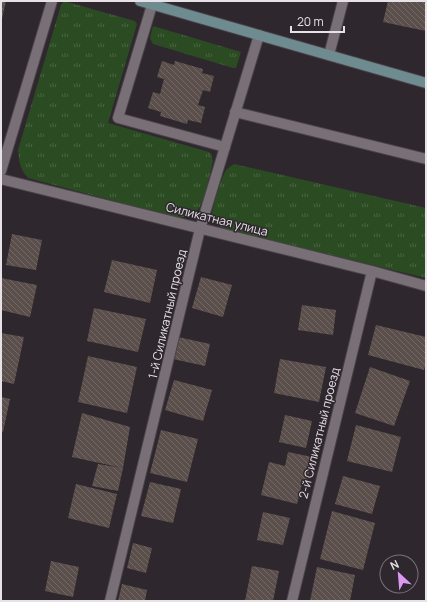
<svg xmlns="http://www.w3.org/2000/svg" width="427" height="602" viewBox="0 0 427 602" font-family="Manrope,sans-serif">
<style>
.grass{fill:url(#grass-tufts)}
.building{fill:url(#building-back-hatch)}
.lines{fill:none;stroke-linecap:round;stroke-linejoin:round}
.lane-casing{stroke:#494248;stroke-width:12}
.street-casing{stroke:#494248;stroke-width:12}
.secondary-casing{stroke:#494248;stroke-width:12}
.lane{stroke:#796f77;stroke-width:10}
.street{stroke:#796f77;stroke-width:10}
.secondary{stroke:#6e8b90;stroke-width:10}
.labels{text-anchor:middle;dominant-baseline:central;stroke-width:3;stroke-linejoin:round;paint-order:stroke}
.street-label{font-size:12px;fill:#e7e2e7;stroke:#2f272e}
</style>
<defs>
<pattern id="grass-tufts" width="24" height="20" patternUnits="userSpaceOnUse"><rect width="24" height="20" fill="#2b4b23"/><path d="M3 7l-1-3M5 7V3M7 7l1-3M15 17l-1-3M17 17v-4M19 17l1-3" fill="none" stroke="#4a6543"/></pattern>
<pattern id="building-back-hatch" width="6" height="6" patternUnits="userSpaceOnUse"><rect width="6" height="6" fill="#5b4f4b"/><path d="M-1 5l2 2M0 0l6 6M5-1l2 2" fill="none" stroke="#736865"/></pattern>
</defs>
<rect width="100%" height="100%" fill="#2f272e"/>
<path class="grass" d="M63,2h4l68,19 2,3 -29,99 101,29 2,2 2,7c-3,12 -8,43 -17,51 -4,5 -12,5 -18,6l-150,-40c-8,-9 -9,-16 -10,-28l43,-145z
M153,26l88,26 -5,16h-3l-80,-24 -3,-6z
M234,164l192,44v70l-199,-48c-7,-3 -14,-7 -15,-15 0,-7 10,-39 14,-45 2,-2 5,-4 8,-6z"/>
<path class="building" d="M1,1h5l-4,18h-1z
M388,1h38v30l-43,-9z
M162,61l12,4 1,-4 28,8 -1,4 12,3 -4,16 -7,-2 -5,15 7,2 -4,16 -13,-3 -1,4 -27,-8 1,-4 -13,-4 5,-16 7,2 4,-15 -7,-2z
M12,234l30,6 -6,30 -30,-5z
M112,260l45,10 -7,33 -46,-11z
M201,277l31,8 -9,32 -31,-9z
M1,278l36,7 -7,32 -29,-7z
M302,305l34,5 -3,25 -35,-5z
M94,308l52,11 -8,33 -51,-11z
M376,325l50,12v26l-2,7 -56,-15z
M1,333l23,4 -10,47 -13,-3z
M178,337l32,7 -5,22 -32,-7z
M88,356l49,11 -10,46 -49,-11z
M280,359l46,8 -7,35 -45,-9z
M370,367l40,14 -16,45 -39,-13z
M174,380l38,10 -9,31 -38,-11z
M1,397l9,2 -7,33 -2,-1z
M82,413l48,14 -7,41 -5,23 -26,-5 6,-22 25,4 -51,-11z
M285,415l27,6 -6,27 -27,-6z
M356,425l45,12 -9,35 -45,-11z
M161,430l37,9 -11,43 -37,-9z
M288,452l24,5 -5,24 -4,-1 -6,24 -36,-9 8,-33 16,4z
M343,476l37,10 -8,28 -37,-10z
M150,482l31,7 -8,34 -32,-7z
M76,484l41,10 -8,34 -41,-10z
M332,511l43,12 -12,47 -43,-11z
M263,512l27,6 -7,27 -26,-5z
M133,543l19,5 -6,25 -19,-5z
M51,561l28,6 -6,30 -28,-6z
M252,566l27,5 -6,30h-28z
M317,567l38,8 -5,26h-40z
M122,584l25,6 -2,11h-27z"/>
<g class="lines">
<g class="lane-casing">
<path id="lane" d="M152,5l-34,113 107,29
M235,112l191,47"/>
</g>
<g class="street-casing">
<path id="street" d="M329,55l14,-54
M1,171l51,-170
M1,179l371,92 54,15
M110,601l90,-372 59,-194
M292,601l80,-330"/>
</g>
<g class="secondary-casing">
<path id="secondary" d="M140,1l286,82"/>
</g>
<use href="#lane" class="lane"/>
<use href="#street" class="street"/>
<use href="#secondary" class="secondary"/>
</g>
<g class="labels">
<g class="street-label">
<text transform="translate(217 219) rotate(14)">Силикатная улица</text>
<text transform="translate(167 314) rotate(-77)">1-й Силикатный проезд</text>
<text transform="translate(319 433) rotate(-76)">2-й Силикатный проезд</text>
</g>
</g>
<rect width="427" height="602" fill="none" stroke="#e7e2e7" stroke-width="4"/>
<g transform="translate(399 574) rotate(334)"><circle r="19" fill="#2f272e" stroke="#797278"/>
<path d="M0-3L7 15L0 10L-7 15Z" fill="#de98f2"/>
<text y="-6" font-size="11" font-weight="bold" text-anchor="middle" fill="#e7e2e7">N</text>
</g>
<path d="M291 26v6h53v-6" fill="none" stroke="#e7e2e7" stroke-width="2"/>
<text x="297" y="26" font-size="12" fill="#e7e2e7" stroke="#2f272e" stroke-width="3" paint-order="stroke">20 m</text>
</svg>
